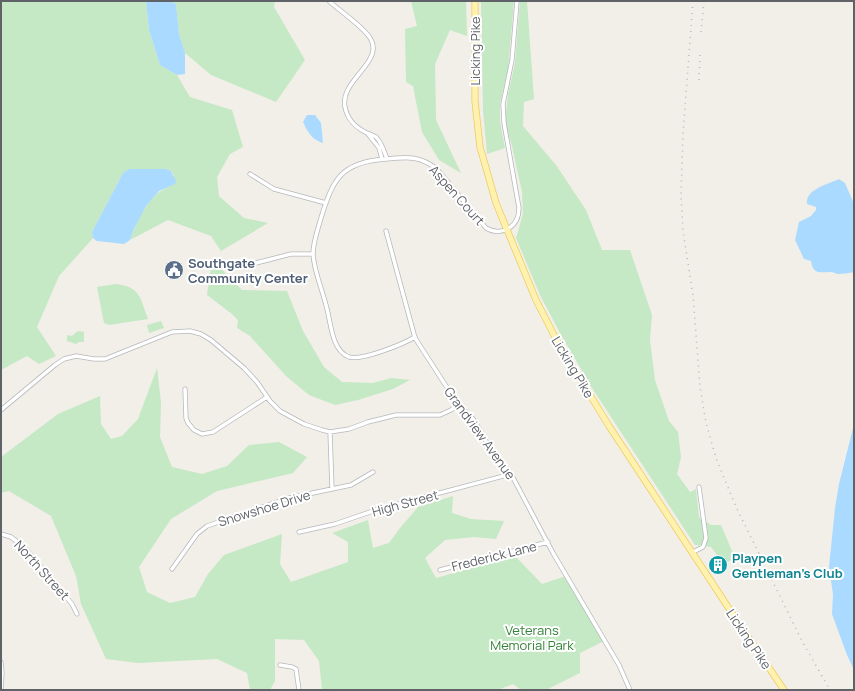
<svg xmlns="http://www.w3.org/2000/svg" width="855" height="691" viewBox="0 0 855 691" font-family="Manrope,sans-serif">
<style>
.green{fill:#c5e8c5}
.water{fill:#aadaff}
.lines{fill:none;stroke-linecap:round;stroke-linejoin:round}
.minor-casing{stroke:#b5b8bc;stroke-width:5}
.primary-casing{stroke:#f2c960;stroke-width:7}
.minor{stroke:#fff;stroke-width:3.5}
.primary{stroke:#fff2af;stroke-width:5.5}
.rail{stroke:#b6b7b8;stroke-width:1.5;stroke-dasharray:1 5;stroke-linecap:butt}
.labels{text-anchor:middle;dominant-baseline:central;stroke-width:4;stroke-linejoin:round;paint-order:stroke}
.street-label{font-size:13px;fill:#5f6368;stroke:#fff}
.service-label{font-size:13px;font-weight:bold;fill:#4e5e75;stroke:#fff;text-anchor:start}
.culture-label{font-size:13px;font-weight:bold;fill:#0d838f;stroke:#fff;text-anchor:start}
.park-label{font-size:13px;fill:#348238;stroke:#fff}
</style>
<rect width="100%" height="100%" fill="#f1efe8"/>
<path class="green" d="M1,1h145l3,29 11,35 17,10 13,22 42,13 11,37 -13,7 -13,23 2,19 25,22 24,5 -47,28 -10,-15 -43,-16 -38,20c8,-21 19,-47 41,-54l3,-11 -3,-4 -5,-2h-37l-6,4 -31,59 1,6 -34,38 -22,51 19,29 -17,8 -12,-8 -26,14z
M169,1h106l-1,6 31,53 -29,42 -65,-27 -26,-22 -6,-19 -3,-30z
M411,1h55l1,35 -17,-6 -15,34 1,56 25,53 -22,-13 -17,-28 -9,-46 -7,-4 -1,-53 12,-3z
M481,1h33l-6,68 -8,34v19l5,26 -18,6 -4,-44z
M520,1h7l7,98 -10,3 -1,24 33,39 30,45 16,40h28l22,65 -2,25 5,40 14,41 9,11 3,25 -4,17 13,18 6,-3 3,28 12,8h10l14,33 -11,6 -13,-17 -16,-2 -103,-157 -32,-55 -20,-38 -24,-57 7,-24 -1,-22 -10,-46 -7,-23 3,-29 7,-31z
M216,257l8,15 18,18 45,1 16,40 21,36 18,15 31,1 18,-5 19,2 -17,9 -35,11 -23,5 -26,-10 -23,-19 -36,-40 -13,-8 1,-8 -6,-6 -25,-19 4,-28z
M116,284c25,3 24,14 32,35l-39,6 -5,-2 -7,-36z
M161,321l3,7 -15,5 -2,-8z
M78,331l6,1v10h-5l-3,2 -9,-3v-6l5,1z
M157,368l4,35 -1,34 12,30 30,7 25,-8 22,-21 30,-3 28,15 -14,16 -76,18 -46,28 -32,48 8,25 23,11 25,-6 13,-23 16,-19 58,-21 -2,30 11,18 57,-20v-20l-16,-9 36,-13 5,28 16,-5 11,-15 18,-21 35,-11 -1,17 19,6 33,2 -8,18 -22,-2 -29,3 -20,18 11,20 79,-22 27,28 24,-8 38,65 -24,12v20l-34,17h-25l-8,-6 -16,6h-175l-3,-29 -15,-21 -29,-1v42l-5,9h-20l-3,-17 -30,-14 -79,4 -32,-4 -25,-55 -5,-28 -25,-60 -42,-25 -8,2v-36l57,-43 42,-18 1,28 10,15 11,-3 16,-17z"/>
<path class="water" d="M146,1h23l7,3 3,30 6,19v21l-8,1 -17,-10 -11,-35z
M307,115h8l6,8 2,20c-11,-3 -16,-12 -20,-21z
M129,169h37l5,2 5,10 -1,3 -16,7 -13,15 -12,23 -4,11 -6,4 -27,-3 -4,-3 -1,-6 31,-59z
M839,179l6,4 9,21v68c-5,1 -12,2 -17,2 -2,-1 -4,-2 -6,-2 -11,0 -18,3 -20,-11l-7,-2 -9,-19 4,-18 12,-6 5,-6v-3l-9,-3c-2,-15 22,-20 32,-25z
M854,424v246l-7,-15 -15,-41 1,-20 -4,-27 6,-59 4,-24z"/>
<g class="lines">
<g class="minor-casing">
<path id="minor" d="M329,1c12,11 28,21 39,34 21,26 -29,44 -23,72 2,11 10,20 20,25 4,2 8,3 11,5 6,6 8,14 11,22
M368,134l11,14 3,11
M250,174l24,15 52,14
M386,231l29,107 42,65 17,17 21,37 15,15 43,81 66,112 11,25
M256,263l35,-9h22
M415,337c-12,7 -53,24 -66,20 -17,-6 -18,-33 -22,-48 -4,-18 -13,-37 -14,-55 0,-12 5,-25 8,-36 12,-39 20,-56 65,-59 21,-2 33,-4 51,10l49,59c16,9 33,-1 33,-20l-15,-85 -1,-19 9,-44 5,-59
M185,389l1,29 2,5 6,7 8,4 11,-2 54,-35
M1,410l54,-45 9,-6 12,-3 18,3h11l67,-27 18,-1 11,3 10,6 33,28 13,14 13,19 10,10 24,13 18,6 8,2 19,-3 19,-7 28,-7h44l11,-5 7,-5
M330,432l2,57
M299,532l36,-8 41,-14 135,-36
M1,534l10,3 13,10 48,57 5,10
M693,552l10,-5 3,-9 -7,-51
M172,569l25,-35 10,-8 82,-28 62,-13 22,-13
M440,570l108,-28
M1,662l1,11 -1,16
M280,665l12,2 4,2 3,21"/>
</g>
<g class="primary-casing">
<path id="primary" d="M475,1v100l5,46 16,56 40,97 21,41 52,85 119,181 56,83"/>
</g>
<use href="#minor" class="minor"/>
<use href="#primary" class="primary"/>
<path class="rail" d="M693,1l-10,133 -2,61 2,36 10,64 7,92 6,36 11,38 20,48 66,134 27,47
M701,32l3,-31
M699,80l1,-27"/>
</g>
<defs>
<g id="civic-disc" transform="scale(1)"><circle r="9.5" fill="#5c6f8a" stroke="#fff"/><path d="M-.6-6.5H3V-4.5H.6V-3L4-1V1h2V6H-6V1h2V-1L-.6-3ZM-1.2 2.5V6h2.4V2.5Z" fill="#fff"/></g>
<g id="building-disc" transform="scale(1)"><circle r="9.5" fill="#0f9aa8" stroke="#fff"/><path d="M-4-6H4V6H1V3H-1V6H-4ZM-2.5-4.3h1.7v1.8h-1.7ZM.8-4.3h1.7v1.8H.8ZM-2.5-1h1.7V.8h-1.7ZM.8-1h1.7V.8H.8Z" fill="#fff"/></g>
</defs>
<g fill-rule="evenodd">
<use href="#civic-disc" x="174" y="270"/>
<use href="#building-disc" x="718" y="565"/>
</g>
<g class="labels">
<g class="street-label">
<text transform="translate(475 51) rotate(-90)">Licking Pike</text>
<text transform="translate(457 195) rotate(48)">Aspen Court</text>
<text transform="translate(573 367) rotate(59)">Licking Pike</text>
<text transform="translate(480 433) rotate(54)">Grandview Avenue</text>
<text transform="translate(405 503) rotate(-15)">High Street</text>
<text transform="translate(264 508) rotate(-17)">Snowshoe Drive</text>
<text transform="translate(494 556) rotate(-14)">Frederick Lane</text>
<text transform="translate(42 570) rotate(48)">North Street</text>
<text transform="translate(749 639) rotate(56)">Licking Pike</text>
</g>
<g class="service-label">
<text x="188" y="263">Southgate<tspan x="188" dy="15">Community Center</tspan></text>
</g>
<g class="culture-label">
<text x="732" y="558">Playpen<tspan x="732" dy="15">Gentleman's Club</tspan></text>
</g>
<g class="park-label">
<text x="532" y="630">Veterans<tspan x="532" dy="15">Memorial Park</tspan></text>
</g>
</g>
<rect width="855" height="691" fill="none" stroke="#5f6368" stroke-width="4"/>
</svg>
